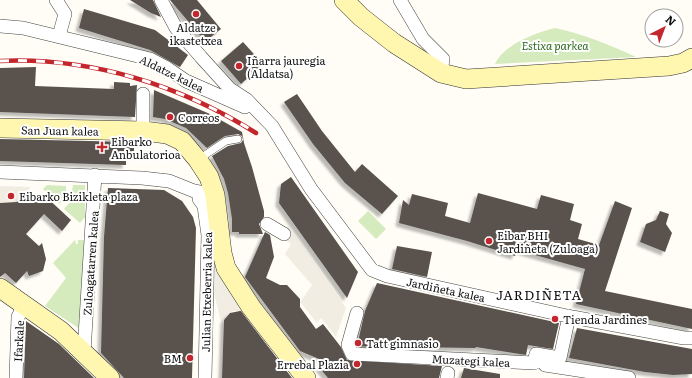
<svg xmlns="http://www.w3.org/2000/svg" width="692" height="378" viewBox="0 0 692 378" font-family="Literata,serif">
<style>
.green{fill:#d5ebbd}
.plaza{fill:#f1ede2}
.building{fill:#5a524d;filter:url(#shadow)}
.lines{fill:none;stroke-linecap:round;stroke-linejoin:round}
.lane-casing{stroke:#444;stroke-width:8}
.street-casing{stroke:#444;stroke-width:14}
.secondary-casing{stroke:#333;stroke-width:20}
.lane{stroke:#fff;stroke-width:7}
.street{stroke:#fff;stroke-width:13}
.secondary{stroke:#fff6b0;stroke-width:19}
.rail-casing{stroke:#c4262e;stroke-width:4.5}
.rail{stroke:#fff;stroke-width:3;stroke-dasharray:9;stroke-linecap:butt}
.poi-dot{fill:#c4262e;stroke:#fff;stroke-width:1.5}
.labels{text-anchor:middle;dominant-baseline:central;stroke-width:4;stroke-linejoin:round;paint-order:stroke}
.poi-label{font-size:11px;fill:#111;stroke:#fff;text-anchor:start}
.park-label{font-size:11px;font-style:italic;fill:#2f6b1f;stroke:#fff}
.street-label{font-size:11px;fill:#111;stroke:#fff}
.quarter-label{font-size:13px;letter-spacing:1px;fill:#111;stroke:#fff}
</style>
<defs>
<filter id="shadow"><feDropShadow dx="-3.5" dy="3.5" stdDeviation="1" flood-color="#0004"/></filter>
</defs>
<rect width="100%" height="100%" fill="#fffdf5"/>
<path class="green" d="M555,28c29,6 55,17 81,29l-141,7c8,-19 42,-32 60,-36z
M47,185l19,1v10l-7,8 -16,-15z
M73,185h12v9h-9l-4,-3z
M71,201l14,1v15l-5,6 -16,-14z
M368,211l18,18 -10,10 -18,-18z
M75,240l1,4h2v-4h6l-2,87 -2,2 -35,-23 21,-28 -13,-15z"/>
<path class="plaza" d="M0,186l31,1 -23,25 -8,-3z
M288,226l58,82 -10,29 -15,-19 -4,5 -17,-21 12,-17 -27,-31 6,-10 -9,-7z
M214,255l29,57 -10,-1 -12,11 -7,-29z"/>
<path class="building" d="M130,0h23l8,17 -10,-4z
M170,0h27l24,29 -14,11h-3z
M84,9l71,21 33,25 -8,12 -30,-17 -71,-22z
M243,42l20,22 -22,20 -20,-23z
M36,67l-1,19 79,3v-7l16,1v3l7,-1 -2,32 -135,-5v-44z
M154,90l56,24 32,18 2,11 8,24 12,44v6l-5,7 4,10h-24v-2h-7v-13l-4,-26 -4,-14 -12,-23 16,-10 13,-3 2,-3 -1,-4 -4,-2 -13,2 -18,12 -21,-20 -21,-9 -12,-2z
M297,94l25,37 33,41 7,-8 36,32 -16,18 -37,-31 -32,-39 -29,-42z
M0,139l134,3v13h-8v10l-126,-4z
M291,177l67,95 -11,26 -68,-95 2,-19z
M108,188l56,2 18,11 11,16 3,11 -4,150h-68l-23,-25 3,-116z
M27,192l10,9 6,-7 28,26 -9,11 -18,-17 -18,20 13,12 3,-3 4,16 -3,12 -14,5 -2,-5 -11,12 -11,-10 -5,4v-74l17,-1z
M478,193l59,16 4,-14 33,9 -4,16 12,4 -4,15 21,6 16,-44 17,7 -27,83 87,18v20l-116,-25 9,-35 -68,-19 -2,6 -48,-15 -68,-18 4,-23 6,5 3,-11 36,9 -3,13 25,7z
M660,211l9,3 -3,10 6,9 -7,19 -25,-10 6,-18 10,-4z
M265,232l5,3 4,22 -8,21 14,7h7l13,14v8l16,22 7,-5 18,23 6,13 95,6 -3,12h-111l-10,-12 6,-5 -24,-10 -55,-74z
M397,246l35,6 -5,25 -35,-8z
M377,283l182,40 -6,26 -25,-4 -2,10 -50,-8 -1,1 -69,-1 -3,2 -46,-3 8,-35z
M240,311h1l51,67h-70l2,-58 6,-7z
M26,321l33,23 35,34h-70z
M577,328l115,21v25l-19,1 -28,-3 -76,-14z
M464,368l36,6v4h-39z"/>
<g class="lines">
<g class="lane-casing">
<path id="lane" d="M199,159l27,-18 12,-2"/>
</g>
<g class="street-casing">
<path id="street" d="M56,0l9,14 -6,22
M161,0l15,28 25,29 29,32 17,11 25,26 39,63 61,81 15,6 180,40 117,22h8
M400,0l23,39 20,20 -2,14
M0,26l23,2 127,31 17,9 19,13 59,26
M143,131v-37
M0,172l142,6 27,3 25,10 21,4 -11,11
M199,199l5,7 4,29 -3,143
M267,224l17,10
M357,313l-9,32 4,9 182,9 2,-9 24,4 9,-42
M84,352l11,-177
M545,365l84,13
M16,378l2,-61 6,-12
M447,378l1,-5"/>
</g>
<g class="secondary-casing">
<path id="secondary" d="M344,0l17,17 33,26 47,30 25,6 203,-13 14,-3 9,-5
M0,128l144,3 23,3 15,7 16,19 11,17 6,18 7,58 4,15 25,39 55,71
M0,288l61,43 49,47"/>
</g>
<use href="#lane" class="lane"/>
<use href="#street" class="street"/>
<use href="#secondary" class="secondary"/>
<g class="rail-casing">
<path id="rail" d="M0,61c91,-4 180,24 256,72"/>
</g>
<use href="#rail" class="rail"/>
</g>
<g class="poi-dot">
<circle cx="196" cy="14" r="4"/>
<circle cx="239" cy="66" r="4"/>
<circle cx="170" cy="117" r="4"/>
<path d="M100 141h4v4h4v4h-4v4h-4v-4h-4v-4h4z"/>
<circle cx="11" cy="196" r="4"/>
<circle cx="489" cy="241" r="4"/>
<circle cx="555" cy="319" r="4"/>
<circle cx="358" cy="343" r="4"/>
<circle cx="190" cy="358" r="4"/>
<circle cx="357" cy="364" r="4"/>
</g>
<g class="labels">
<g class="poi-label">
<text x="196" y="27" text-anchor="middle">Aldatze<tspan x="196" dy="13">ikastetxea</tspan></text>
<text x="247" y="60">Iñarra jauregia<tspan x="247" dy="13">(Aldatsa)</tspan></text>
<text x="178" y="117">Correos</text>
<text x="111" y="141">Eibarko<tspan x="111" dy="13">Anbulatorioa</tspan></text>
<text x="19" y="196">Eibarko Bizikleta plaza</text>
<text x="497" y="235">Eibar BHI<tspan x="497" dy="13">Jardiñeta (Zuloaga)</tspan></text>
<text x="563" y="319">Tienda Jardines</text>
<text x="366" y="343">Tatt gimnasio</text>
<text x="182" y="358" text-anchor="end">BM</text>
<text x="349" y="364" text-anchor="end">Errebal Plazia</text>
</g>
<g class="park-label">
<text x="555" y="45">Estixa parkea</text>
</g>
<g class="street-label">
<text transform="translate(172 73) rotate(26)">Aldatze kalea</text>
<text transform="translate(60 130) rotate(1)">San Juan kalea</text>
<text transform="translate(90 263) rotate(-86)">Zuloagatarren kalea</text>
<text transform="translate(446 289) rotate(12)">Jardiñeta kalea</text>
<text transform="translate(206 292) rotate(-89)">Julian Etxeberria kalea</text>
<text transform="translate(18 341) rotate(-87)">Ifarkale</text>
<text transform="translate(471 360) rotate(3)">Muzategi kalea</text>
</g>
<g class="quarter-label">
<text x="539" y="294">JARDIÑETA</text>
</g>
</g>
<g transform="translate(664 28) rotate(42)"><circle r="19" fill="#ffffff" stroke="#a0a0a0"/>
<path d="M0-3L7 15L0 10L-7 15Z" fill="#c4262e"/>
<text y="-6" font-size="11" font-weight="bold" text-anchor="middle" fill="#111111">N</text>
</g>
</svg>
